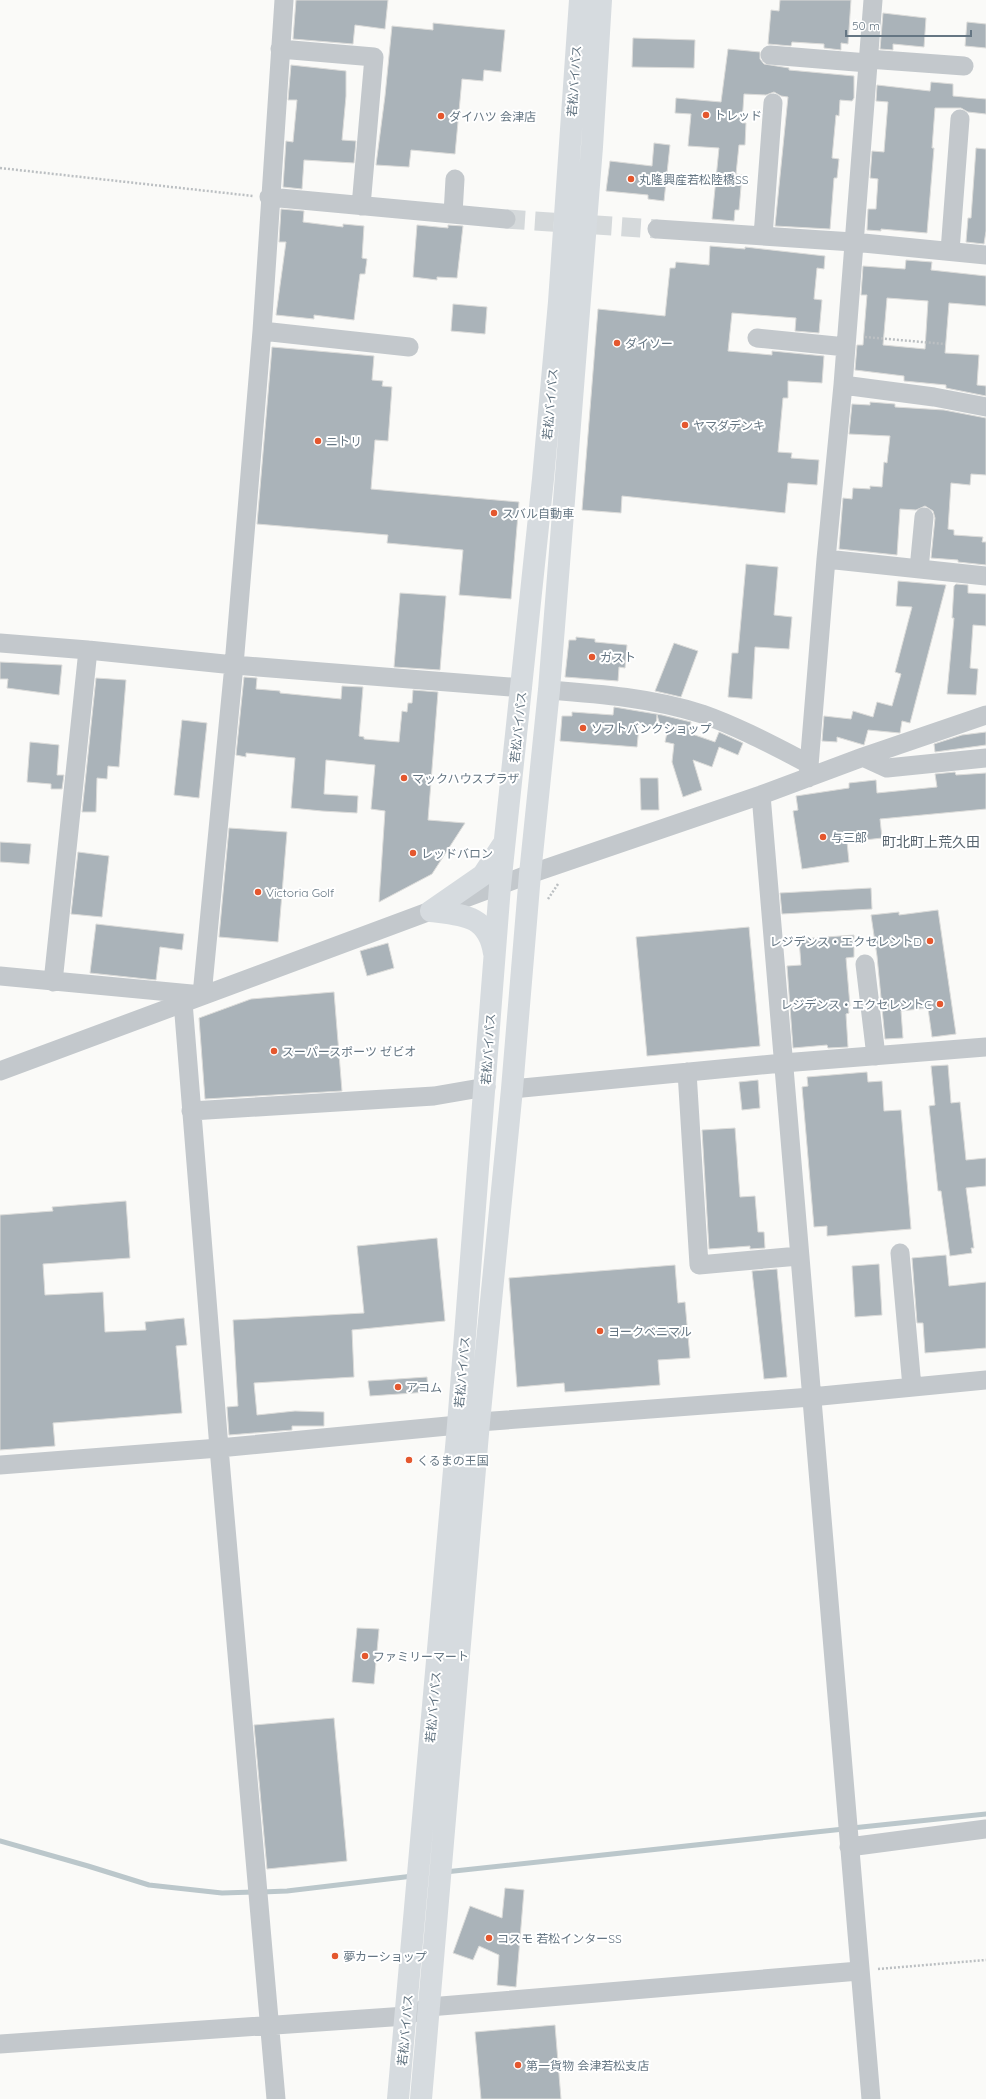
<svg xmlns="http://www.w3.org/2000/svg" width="986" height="2099" viewBox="0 0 986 2099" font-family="Quicksand,'Noto Sans JP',sans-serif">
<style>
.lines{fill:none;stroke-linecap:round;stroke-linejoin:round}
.stream{stroke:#bbc7cb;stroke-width:5}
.building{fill:#aab3b9;stroke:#dcdcda;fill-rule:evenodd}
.minor-tunnel{stroke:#d5d9db;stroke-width:19;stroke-dasharray:19 10;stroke-linecap:butt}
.path{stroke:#bbbfc2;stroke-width:2.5;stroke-dasharray:2 2;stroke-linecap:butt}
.minor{stroke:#c3c8cc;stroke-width:19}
.highway{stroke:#d6dbdf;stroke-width:22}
.poi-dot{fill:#e4572e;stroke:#fff;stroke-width:1.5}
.labels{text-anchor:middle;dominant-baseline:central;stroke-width:4;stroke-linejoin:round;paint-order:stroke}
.street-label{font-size:12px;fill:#657683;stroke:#fff}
.poi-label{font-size:12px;fill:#657683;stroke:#fff;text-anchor:start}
.quarter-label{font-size:14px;fill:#57646e;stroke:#fff}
</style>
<rect width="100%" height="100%" fill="#fafaf8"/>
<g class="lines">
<path class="stream" d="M852,1828l134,-14
M0,1841l88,25 61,19 73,8 32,-1
M445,1872l399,-43
M262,1892l25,-1 126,-15"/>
</g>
<path class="building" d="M296,0h92l-3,29 -30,-4 -2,19 -60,-5z
M780,0h71l-3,44 -7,-1v7l-17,-2v-4l-32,-2 -1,4 -23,-2 3,-34 8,1z
M883,13l43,5 -2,29 -31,-3v6l-13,-1z
M967,22l19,2v24l-21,-2z
M433,23l72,7 -4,42 -17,-2 -1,11 -21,-2 -7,75 -44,-4 -2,17 -33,-2 9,-69 7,-70 41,4z
M633,38l62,2 -1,28 -62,-1z
M728,49l32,3v7l4,5 25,4v2l65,6v22l-2,3 -12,-1 -1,16 -3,-1 -4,43 7,1 -2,19h-3l-4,51 -55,-3 13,-129 -7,-1 -7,-4 -8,3 -22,-1 -2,29h4l-1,22h-6l-3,29 6,1 -3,35h-4l-1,11 -22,-2 7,-71 -31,-2 3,-32 -16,-1 1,-15 45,4z
M291,65l55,6v25l-4,44 14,1 -2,22 -50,-3 -2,29 -19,-2 3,-46 7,1 4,-42h-9z
M931,82l22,2v12l33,3v15l-18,-2 -7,-4h-26l-3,40h2l-7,85 -46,-4v2l-14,-1 1,-21h8l2,-30 -8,-1 2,-27 12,1 4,-50 -12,-1 1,-16 53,6z
M654,143l16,2 -6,56 -16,-2v-4l-42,-4 4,-30 42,5z
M976,148l10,1v82l-2,13 -18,-2 2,-24h3z
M281,209l23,2 -1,11 40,5v-3l21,2 -2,32 5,1 -2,15h-5l-6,46 -40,-5v4l-38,-4 10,-73h-7z
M417,225l31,3v-3l15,1 -6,52 -20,-1v3l-24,-3z
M710,246l35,3v-2l80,9 -1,13 -7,-1 -3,31 8,1 -3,33 -24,-2 1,-13 -64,-5 -4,38 44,4v-4l52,5 -2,27 -34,-2v17h-5l-5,54 14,1 -1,5 28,2 -2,25 -29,-2 -3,30 -163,-17 -1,17 -39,-3 16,-201 67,7 5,-48h5l1,-6 33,3z
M906,260l26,2 -1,8 55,6v30l-37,-3 -4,50 34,2 -2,30 9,1v10l-40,-8v-3l-42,-4v-5l-49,-6 2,-25h6l4,-50h-6l2,-29 42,3zM887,298l41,3 -3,48 -42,-4z
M453,304l34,3 -2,27 -34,-3z
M272,347l102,9 -2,24 11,1 -1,5 10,1 -4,54 -13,-1 -4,49 148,13 -8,97 -52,-4 4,-45 -76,-7 1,-8 -131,-11z
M870,402l25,2v3l49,3 42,8v57l-15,-1 -1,11 -19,-2 -3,46 6,1v5l29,2 -1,5h4v23l-28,-3v-2l-27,-2 4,-40 -2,-7 -8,-5 -9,4 -16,-1 -3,46 -58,-6 4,-51 9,1 1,-11 17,1v-3l12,1 2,-25 3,1 3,-27 -41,-2 3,-30 18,1z
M746,564l32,3 -4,48 18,2 -3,32 -34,-2 -3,52 -24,-2 4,-44h6z
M898,581l48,4 -36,138 -8,-2 -2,12 -32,-3 -4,15 -27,-8v5l-15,-1 2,-25 27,3 2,-8 20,6 4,-15 15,4 9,-32 -6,-2 17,-65 -16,-1z
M956,584l12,1v8l18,1v32l-13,-1 -3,43 8,1 -2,26 -29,-1 7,-76h-2l2,-32z
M400,593l46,3 -6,74 -46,-3z
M576,637l19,2v3l32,3 -2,23 -6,-1 -1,14 -53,-4 4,-37h7z
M674,643l24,8 -17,46 -26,-6z
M0,662l62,3 -3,30 -52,-7 1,-9h-8z
M244,677l13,1 -1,11 24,2v2l61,6 1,-13 21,1 -4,49 5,1v2l35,3 3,-31 5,1 1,-9h4l1,-13 25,2 -10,128 37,3 -33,51 -53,28 6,-91 -14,-2 4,-44 -49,-5 -2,34 34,2 -1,17 -35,-2 -31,-3 4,-50 -49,-5v4l-10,-2z
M96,678l30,2 -7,87 -11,-1 -1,13 -10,-1 -1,34h-14z
M614,707l48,8 29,7 -2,11 26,9 4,-10 24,11 -5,12 -19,-8 -7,20 -19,-7 9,30 -19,7 -11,-35 2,-18 -9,-2 3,-14h-7l-4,-13 -1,12 -17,-1 -2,21 -77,-6 2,-25h10v-4l41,3z
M182,720l25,3 -8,75 -25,-3z
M986,732v13l-51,7 -1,-8 28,-9z
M30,742l29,3 -2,30h7l-2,14h-11v-5l-24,-2z
M955,772l1,3 30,-2v36l-106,10 2,19 -35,4 2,20 -47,7 -9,-58 5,-1 -2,-14 53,-8v-5l27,-3 1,13 60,-6 -2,-13z
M640,778h18l1,32h-18z
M229,828l58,4 -9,110 -59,-5z
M0,842l31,2 -2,20 -29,-2z
M78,852l31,4 -7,61 -31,-3z
M871,888l1,21 -90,5 -2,-21z
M938,910l18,124 -24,3 -4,-29 -27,3 2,27 -18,1 -8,-83 -6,-41 28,-3v3z
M96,924l88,10 -2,16 -22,-3 -4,33 -66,-7z
M749,927l11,119 -113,10 -11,-119z
M854,935v22l-8,1 4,48h-2l1,7 -3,1 2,33 -20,1 -1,-3 -34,3 -6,-82 14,-1 -2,-26z
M388,943l6,25 -27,8 -7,-25z
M334,992l8,99 -137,8 -6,-81 52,-19z
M948,1065l3,38 9,-1 6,58 20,-2v28l-20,2 8,60h-3l1,5 -22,3 -9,-65h-3l-9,-85 6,-1 -4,-39z
M867,1072l1,10 14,-1 2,30 17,-1 10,119 -84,7v-10l-13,1 -12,-140 6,-1 -1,-9z
M758,1080l2,28 -18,2 -3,-28z
M735,1128l5,69 15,-1 3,36h6l1,16 -15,1v-3l-41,3 -7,-119z
M126,1201l4,57 -87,6 2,31 58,-3 2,40 41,-2 -1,-8 39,-4 3,27 -11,1 6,67 -129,10 2,23 -55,4v-235l53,-4 -1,-4z
M437,1238l8,83 -93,9 2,47 -100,6 3,32 38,-4 29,1v14h-32v4l-63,5 -2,-28 11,-1 -5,-86 131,-7 -7,-67z
M946,1255l3,31 37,-4v66l-61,5 -2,-30h-6l-5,-65z
M879,1264l3,51 -27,2 -3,-51z
M675,1265l3,38 7,-1 5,56 -32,2 2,25 -95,7 -1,-9 -47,4 -8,-109z
M777,1269l10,108 -23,2 -12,-108z
M427,1377l1,15 -58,4 -2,-15z
M357,1628l22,1 -5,55 -22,-2z
M334,1718l13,143 -80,8 -13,-144z
M505,1888l19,2 -8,97 -19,-2 2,-30 -20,-9 -6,14 -20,-7 17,-47 32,12z
M555,2025l6,74h-80l-6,-67z"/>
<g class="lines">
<path class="minor-tunnel" d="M506,219l151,10"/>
<path class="path" d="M0,168l253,28
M865,337l80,7
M548,899l10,-15
M878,1969l108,-9"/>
<path class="minor" d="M280,49l94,8 -13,149
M770,55l98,8
M868,59l96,7
M269,197l237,22
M453,214l2,-35
M657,229l196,13 133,13
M763,236l10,-133
M950,251l10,-132
M262,331l147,16
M757,338l89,9
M843,385l91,12 52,10
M826,559l160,17
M919,569l5,-52
M0,643l88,7 146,15 288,23
M549,690c52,4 103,8 153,24 37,13 72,32 107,50
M863,757l24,11 99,-10
M808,778l18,-219 17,-174 30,-385
M761,795l110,1304
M865,964l11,92
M0,976l202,19 32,-330 28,-334 22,-331
M53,982l35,-332
M183,1002l36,446 57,651
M0,1071l530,-197 231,-79 102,-38 123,-42
M687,1072l12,193 100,-9
M512,1089l271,-26 203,-16
M191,1111l243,-15 52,-9
M900,1253l12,134
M479,1422l332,-25 175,-17
M0,1465l219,-17 239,-23
M849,1847l137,-18
M0,2044l406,-28 23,-9 430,-36"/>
<path class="highway" d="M431,911l52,-36 19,-29
M431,911c32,4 57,4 63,42
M398,2099l60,-674 42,-539 43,-407 16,-177 21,-302
M421,2099l58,-677 33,-333 18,-215 19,-184 43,-543 9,-147"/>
</g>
<g class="poi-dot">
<circle cx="706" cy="115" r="4"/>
<circle cx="441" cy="116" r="4"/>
<circle cx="631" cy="179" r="4"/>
<circle cx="617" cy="343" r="4"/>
<circle cx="685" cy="425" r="4"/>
<circle cx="318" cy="441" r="4"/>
<circle cx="494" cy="513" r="4"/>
<circle cx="592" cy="657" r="4"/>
<circle cx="583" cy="728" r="4"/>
<circle cx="404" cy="778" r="4"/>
<circle cx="823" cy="837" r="4"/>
<circle cx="413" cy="853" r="4"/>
<circle cx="258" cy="892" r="4"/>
<circle cx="930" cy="941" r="4"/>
<circle cx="940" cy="1004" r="4"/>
<circle cx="274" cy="1051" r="4"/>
<circle cx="600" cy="1331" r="4"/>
<circle cx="398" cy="1387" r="4"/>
<circle cx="409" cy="1460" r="4"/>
<circle cx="365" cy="1656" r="4"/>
<circle cx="489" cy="1938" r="4"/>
<circle cx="335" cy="1956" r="4"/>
<circle cx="518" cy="2065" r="4"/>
</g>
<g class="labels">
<g class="street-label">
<text transform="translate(574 81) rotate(-86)">若松バイパス</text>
<text transform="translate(550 404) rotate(-85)">若松バイパス</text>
<text transform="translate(518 727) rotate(-84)">若松バイパス</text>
<text transform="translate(488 1049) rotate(-86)">若松バイパス</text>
<text transform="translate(462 1372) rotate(-85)">若松バイパス</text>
<text transform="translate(433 1707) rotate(-85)">若松バイパス</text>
<text transform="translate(405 2030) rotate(-85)">若松バイパス</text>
</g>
<g class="poi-label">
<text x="714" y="115">トレッド</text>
<text x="449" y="116">ダイハツ 会津店</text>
<text x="639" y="179">丸隆興産若松陸橋SS</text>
<text x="625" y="343">ダイソー</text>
<text x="693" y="425">ヤマダデンキ</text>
<text x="326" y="441">ニトリ</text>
<text x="502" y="513">スバル自動車</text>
<text x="600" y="657">ガスト</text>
<text x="591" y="728">ソフトバンクショップ</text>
<text x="412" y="778">マックハウスプラザ</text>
<text x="831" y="837">与三郎</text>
<text x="421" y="853">レッドバロン</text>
<text x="266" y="892">Victoria Golf</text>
<text x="922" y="941" text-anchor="end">レジデンス・エクセレントD</text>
<text x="932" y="1004" text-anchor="end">レジデンス・エクセレントC</text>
<text x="282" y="1051">スーパースポーツ ゼビオ</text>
<text x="608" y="1331">ヨークベニマル</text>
<text x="406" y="1387">アコム</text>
<text x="417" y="1460">くるまの王国</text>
<text x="373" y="1656">ファミリーマート</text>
<text x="497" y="1938">コスモ 若松インターSS</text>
<text x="343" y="1956">夢カーショップ</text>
<text x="526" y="2065">第一貨物 会津若松支店</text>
</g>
<g class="quarter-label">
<text x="931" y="842">町北町上荒久田</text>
</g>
</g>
<path d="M846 30v6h125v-6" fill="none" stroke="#657683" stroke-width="2"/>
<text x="852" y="30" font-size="12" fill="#657683" stroke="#ffffff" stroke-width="3" paint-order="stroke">50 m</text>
</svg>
